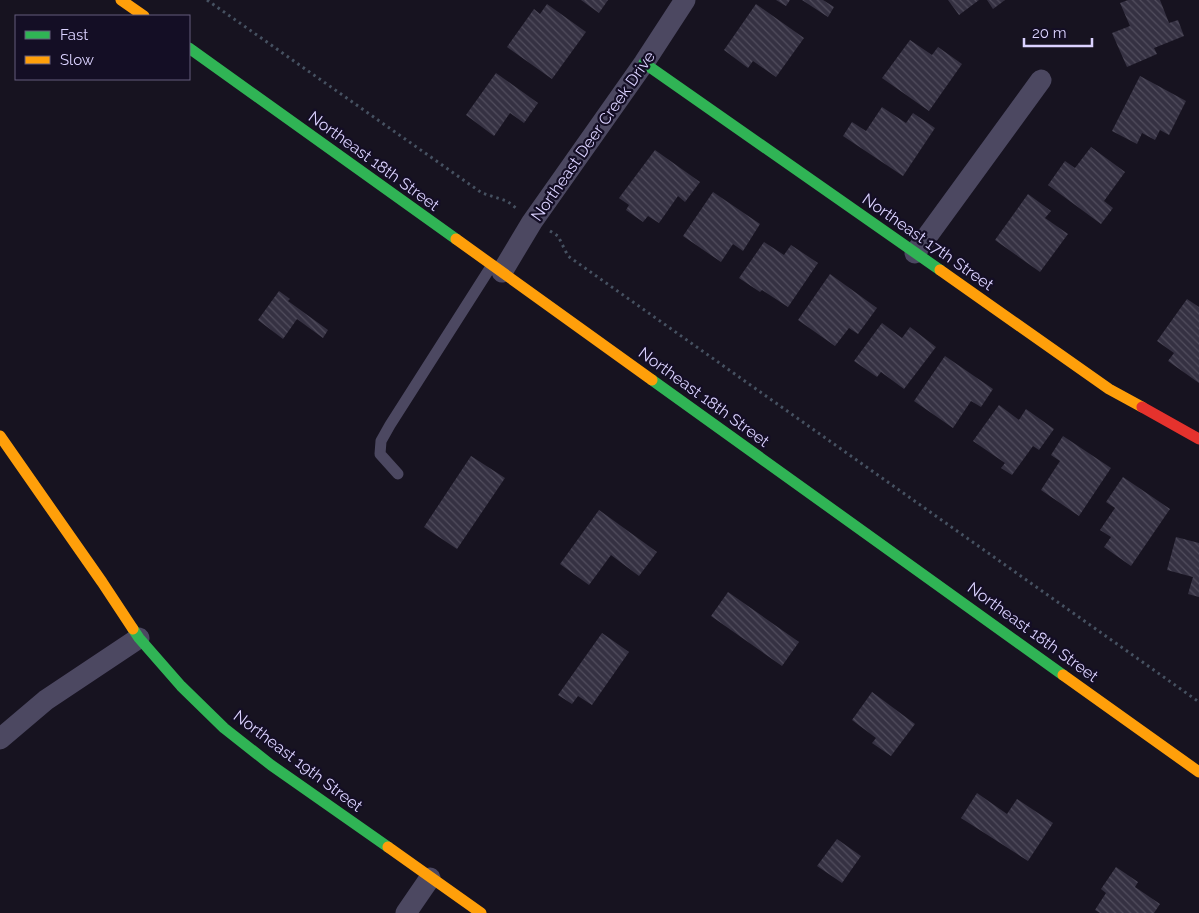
<svg xmlns="http://www.w3.org/2000/svg" width="1199" height="913" viewBox="0 0 1199 913" font-family="Raleway,sans-serif">
<style>
.building{fill:url(#building-back-hatch)}
.lines{fill:none;stroke-linecap:round;stroke-linejoin:round}
.path{stroke:#465161;stroke-width:3;stroke-dasharray:2.5 4;stroke-linecap:butt}
.lane{stroke:#4c4861;stroke-width:11}
.street{stroke:#4c4861;stroke-width:21}
.fast{stroke:#30b455;stroke-width:11}
.slow{stroke:#ff9f0a;stroke-width:11}
.jam{stroke:#e5322d;stroke-width:11}
.labels{text-anchor:middle;dominant-baseline:central;stroke-width:4.5;stroke-linejoin:round;paint-order:stroke}
.street-label{font-size:16px;fill:#dbd2ff;stroke:#140e25}
</style>
<defs>
<pattern id="building-back-hatch" width="6" height="6" patternUnits="userSpaceOnUse" patternTransform="scale(1.25)"><rect width="6" height="6" fill="#353142"/><path d="M-1 5l2 2M0 0l6 6M5-1l2 2" fill="none" stroke="#524e5e"/></pattern>
</defs>
<rect width="100%" height="100%" fill="#171320"/>
<path class="building" d="M581,0h27l-9,13z
M776,0h14l-4,6z
M802,0h21l11,7 -6,10z
M948,0h31l-20,15z
M987,0h18l-12,9z
M1128,0h32l9,23 9,-3 6,16 -30,12 3,6 -30,13 -15,-34 18,-7 -10,-23z
M547,4l39,28 -34,47 -45,-32 27,-38 6,5z
M756,4l48,34 -28,39 -23,-16 -5,7 -24,-18z
M910,40l22,15 6,-8 24,17 -33,47 -47,-33z
M496,73l42,30 -14,20 -14,-10 -16,23 -28,-21z
M1140,76l46,25 -17,34 -9,-5 -5,10 -13,-7 -5,11 -25,-13z
M882,107l24,16 7,-10 22,15 -32,48 -60,-40 9,-14 14,9z
M1091,147l34,25 -21,29 9,7 -12,16 -53,-39 17,-24 10,7z
M655,150l45,32 -15,20 -7,-6 -19,27 -11,-7 -5,6 -17,-12 3,-5 -10,-7z
M713,192l47,32 -17,27 -10,-7 -12,18 -38,-26z
M1028,194l23,17 -6,7 23,16 -28,38 -45,-32z
M764,242l20,13 7,-10 27,18 -30,44 -26,-17 -2,2 -21,-14z
M830,274l47,34 -19,26 -9,-6 -14,18 -37,-26z
M279,291l11,8 -2,2 40,29 -5,8 -26,-19 -14,20 -25,-19z
M1187,299l12,8v76l-31,-22 6,-8 -17,-12z
M882,323l20,15 8,-11 26,20 -32,42 -23,-17 -4,5 -23,-16z
M945,356l48,33 -12,18 -10,-6 -18,27 -39,-27z
M999,405l20,15 7,-11 28,20 -15,21 -6,-4 -21,29 -11,-7 4,-5 -32,-22z
M1063,436l48,32 -32,48 -38,-26 19,-29 -9,-6z
M471,456l34,22 -48,71 -33,-22z
M1123,477l47,32 -39,57 -27,-19 7,-10 -11,-7 15,-22 -9,-6z
M599,510l58,42 -18,24 -28,-21 -22,30 -29,-21z
M1176,537l23,6v54l-11,-3 5,-17 -26,-7z
M728,592l71,50 -17,24 -71,-50z
M602,633l27,19 -37,53 -14,-9 -6,8 -14,-9z
M872,692l43,32 -24,32 -19,-13 4,-5 -24,-18z
M977,793l30,21 10,-15 36,24 -25,38 -67,-43z
M837,839l24,17 -19,27 -25,-17z
M1116,867l22,15 -3,5 25,17 -6,9h-54l-5,-3 11,-17 -5,-4z"/>
<g class="lines">
<path class="path" d="M207,0l275,193 25,8 9,7
M550,231l8,5 10,20 631,446"/>
<path class="lane" d="M398,474l-18,-20 1,-13 9,-16 102,-160"/>
<path class="street" d="M915,253l126,-173
M502,272l30,-50 112,-159 41,-63
M0,739l46,-39 93,-62
M406,913l24,-35"/>
<path class="fast" d="M189,48l267,191
M644,63l296,207
M652,380l411,295
M133,629l6,9 42,48 43,42 47,37 117,82"/>
<path class="slow" d="M121,0l23,16
M456,239l196,141
M940,270l169,119 33,18
M0,436l102,146 31,47
M1063,675l136,97
M388,847l93,66"/>
<path class="jam" d="M1142,407l57,32"/>
</g>
<g class="labels">
<g class="street-label">
<text transform="translate(593 136) rotate(-55)">Northeast Deer Creek Drive</text>
<text transform="translate(374 161) rotate(36)">Northeast 18th Street</text>
<text transform="translate(928 242) rotate(35)">Northeast 17th Street</text>
<text transform="translate(704 397) rotate(36)">Northeast 18th Street</text>
<text transform="translate(1033 632) rotate(36)">Northeast 18th Street</text>
<text transform="translate(298 761) rotate(37)">Northeast 19th Street</text>
</g>
</g>
<rect x="15" y="15" width="175" height="65" fill="#140e25" stroke="#645c7c"/>
<rect x="25" y="31" width="25" height="8" fill="#30b455" stroke="#645c7c"/>
<text x="60" y="40" font-size="15" fill="#dbd2ff">Fast</text>
<rect x="25" y="56" width="25" height="8" fill="#ff9f0a" stroke="#645c7c"/>
<text x="60" y="65" font-size="15" fill="#dbd2ff">Slow</text>
<path d="M1024 38v8h68v-8" fill="none" stroke="#dbd2ff" stroke-width="2.5"/>
<text x="1032" y="38" font-size="15" fill="#dbd2ff" stroke="#140e25" stroke-width="4" paint-order="stroke">20 m</text>
</svg>
